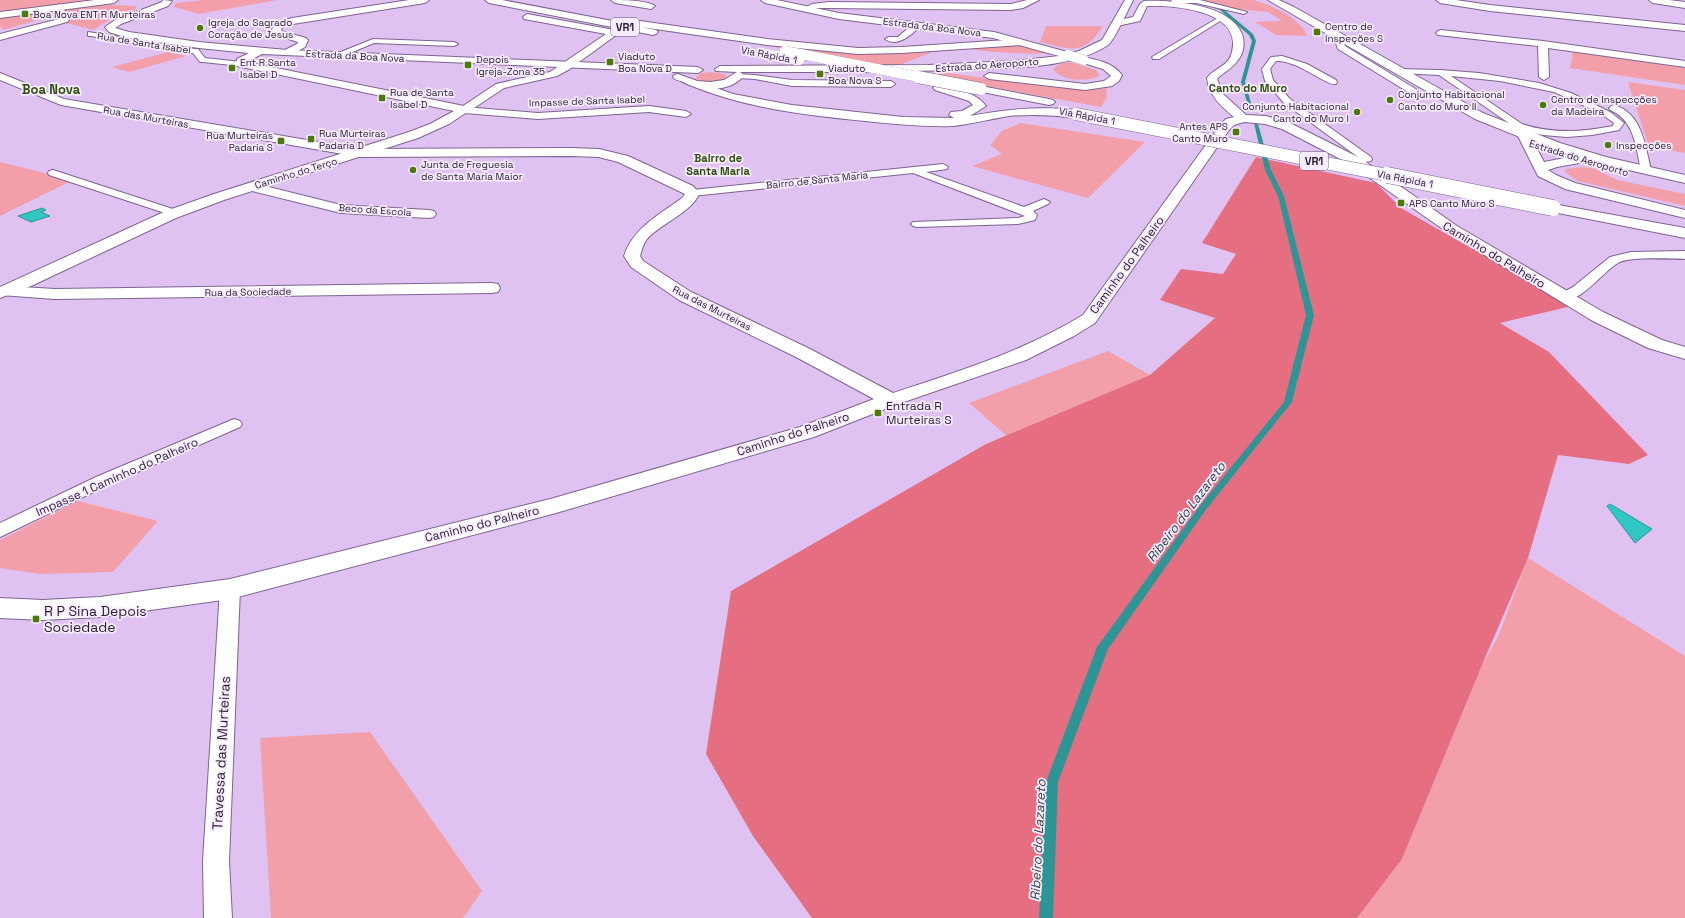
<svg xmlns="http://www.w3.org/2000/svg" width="1685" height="918" viewBox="0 0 1685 918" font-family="'Space Grotesk',sans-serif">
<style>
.green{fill:#f39fa9}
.forest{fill:#e66e81}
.water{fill:#30c7c2;stroke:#2e9596}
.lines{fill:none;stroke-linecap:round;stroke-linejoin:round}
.stream{fill:#2e9596;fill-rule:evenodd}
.lane-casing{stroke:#7e648f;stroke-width:2}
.street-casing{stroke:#7e648f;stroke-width:2}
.secondary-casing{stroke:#7e648f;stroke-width:2}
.highway-casing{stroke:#7e648f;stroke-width:2}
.lane{fill:#fff;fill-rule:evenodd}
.street{fill:#fff;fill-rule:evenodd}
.secondary{fill:#fff;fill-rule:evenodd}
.highway{fill:#fff;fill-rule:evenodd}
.secondary-bridge-casing{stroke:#7e648f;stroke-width:10;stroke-linecap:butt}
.highway-bridge-far2-casing{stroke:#7e648f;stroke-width:10;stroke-linecap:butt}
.highway-bridge-far1-casing{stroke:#7e648f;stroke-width:13;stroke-linecap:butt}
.highway-bridge-casing{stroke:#7e648f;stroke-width:17;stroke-linecap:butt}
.secondary-bridge{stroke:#fff;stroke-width:10}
.highway-bridge-far2{stroke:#fff;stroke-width:10}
.highway-bridge-far1{stroke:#fff;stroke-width:12}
.highway-bridge{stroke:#fff;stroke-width:16}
.poi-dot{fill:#4a7b05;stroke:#f7ebff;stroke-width:1.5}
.labels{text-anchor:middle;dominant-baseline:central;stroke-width:3.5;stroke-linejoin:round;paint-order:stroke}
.far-poi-label{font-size:10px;fill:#291f30;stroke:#f7ebff;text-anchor:start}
.far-street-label{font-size:10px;fill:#291f30;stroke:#f7ebff}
.shield{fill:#f7ebff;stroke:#675c6e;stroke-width:1}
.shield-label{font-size:11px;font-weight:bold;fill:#291f30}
.far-neighbourhood-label{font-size:11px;font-weight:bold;fill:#31500c;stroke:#f7ebff}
.street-label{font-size:12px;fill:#291f30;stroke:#f7ebff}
.poi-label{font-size:12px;fill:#291f30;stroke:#f7ebff;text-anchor:start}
.far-district-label{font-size:13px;font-weight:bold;fill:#31500c;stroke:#f7ebff}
.water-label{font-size:13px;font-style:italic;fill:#2a4846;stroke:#f7ebff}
.near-poi-label{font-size:14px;fill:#291f30;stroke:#f7ebff;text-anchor:start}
.near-street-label{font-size:14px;fill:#291f30;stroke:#f7ebff}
</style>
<rect width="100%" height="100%" fill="#dfc2f2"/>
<path class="green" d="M0,0h101l-101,13z
M204,0h73l-78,14 -25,-7 2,-4z
M1200,0h53c17,4 48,18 54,36l-31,-1 -21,-13 27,-1 -14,-9 -40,-4z
M110,5l27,1 -3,6 -23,7 -18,11 -26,-7 -3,-13z
M34,13l7,1v5l-38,11 -3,-4v-8z
M1046,26h57c-20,31 -32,23 -63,16z
M764,43l53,7 196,-6 34,9c-9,2 -72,-1 -78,-5l-31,2 -39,15h-23l-101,-18z
M168,52l18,4 -57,16 -17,-5z
M1573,52l112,16v17l-115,-17z
M1071,62l25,8 3,4 -2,3c-13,5 -35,4 -44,-8l7,-5z
M711,72l14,2 2,3c-8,6 -24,7 -32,1l6,-5z
M941,72l108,15 52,2 5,-2 1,10 -6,10 -158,-29 -5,-2v-2z
M1628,82l57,8v63l-36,-6z
M1020,123l125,19 -57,56 -116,-32 30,-12 -12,-9 12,-14z
M0,162l73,18 -73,36z
M1582,167l13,2 22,11 68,14v12l-107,-25 -9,-6 -4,-4 1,-2z
M1108,351l42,24 -143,61 -38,-33z
M78,501l80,20 -45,51 -73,2 -40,-6v-28z
M1528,558l157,98v262h-328l45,-59 80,-194 16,-28z
M370,732l112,159 -19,27h-192l-11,-180z"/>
<path class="forest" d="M1256,157l120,26 25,25 171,98 -72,17 49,29 99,103 -19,9 -71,-9 -30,103 -46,107 -80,194 -45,59h-545l-59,-82 -47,-82 25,-163 255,-147 164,-69 65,-57 -55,-18 21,-31 42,5 13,-20 -34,-11z"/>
<path class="water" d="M42,208l4,2 -5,2 9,4 -19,6 -13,-6z
M1610,504l42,25 -17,14 -28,-37z"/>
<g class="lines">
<path class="stream" d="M1192,0h5l25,8 31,26 3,7 -11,41 8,28 -4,-1 -8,-27 11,-41 -3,-6 -29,-25z
M1254,123l4,1 13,46 13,26 30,119 -22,87 -87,109 -97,138 -50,133 -5,136h-14l7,-136 51,-135 102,-140 85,-105 22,-87 -28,-119 -13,-26z"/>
<g class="lane-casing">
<path id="lane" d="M1171,0h29l47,12 -3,2 -48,-11h-22l-2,-1z
M1223,15l3,2 -1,1 -66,41h-6l-1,-2z
M914,23h3l4,2c-8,9 -24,23 -36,14l4,-2h9z
M88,32l107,17h3l7,9 36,4 4,2 -4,2 -38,-4h-3l-7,-9 -102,-17h-3z
M373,39l81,3 4,2 -4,2 -80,-3 -36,15h-6l-1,-2z
M1347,39l4,2 -7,3 1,2 74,45 1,2 -1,2h-6l-75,-46 -2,-6 1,-2z
M1282,56l25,8 29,16 1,2 -1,2c-10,2 -38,-24 -60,-23l-6,8 3,11 17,19 81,58 1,2 -1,2 -16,3 -4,-1 -1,-2 1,-2 7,-2 -74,-54 -19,-22 -3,-12 9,-12z
M1397,69l43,1 39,3 60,10 32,10 39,19 14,11 -5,7 -27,5 -25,2 -24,-2 -16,-3 -11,-4 -77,-53 -39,-2h-3zM1451,76l49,5 54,11 46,21 14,10 -1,3c-31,6 -61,8 -91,-2z
M735,74l20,1 37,5 99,1 4,3 -4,3 -99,-1 -37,-7 -17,-1 -4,-2z
M1613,105c29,7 32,40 38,65l-1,2 -4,1 -5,-3c-5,-23 -7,-51 -31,-60l-1,-2z
M649,106l37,5 5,3 -5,3 -37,-5 -111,7 -74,-6 -5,-3 5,-3 74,6z
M943,164l5,3 -1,2 -21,3 98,35 20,-8 6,3 -2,2 -15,7 4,4 -2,5 -17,4 -101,3 -4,-1 -2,-2 2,-2 105,-4 7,-2 -112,-43 -221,23 -5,-3 5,-3z
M53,170l126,41 2,2 -2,2h-8l-122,-40 -1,-2 1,-2z
M1685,251v8c-15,0 -55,-3 -67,4 -16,9 -38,42 -58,37l-2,-3 2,-3 13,-7 37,-30 21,-5z
M234,419l6,2 2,3 -2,3 -132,58 -108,52v-14l96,-46z
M230,582l7,2 3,5 -11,272 3,57h-28l-1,-57 17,-272 3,-5z"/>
</g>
<g class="street-casing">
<path id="street" d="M409,0h20l-4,3 -132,21 -11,3 -1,4 25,7 2,2 -3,7 -14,8h-8l-1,-2 1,-2 14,-7 1,-2 -25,-8 -2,-2 4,-9 17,-5z
M611,0c11,0 36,0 44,6l-4,3 -36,-6z
M1027,0h12l-16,8 -12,2 -182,-2h-13l-9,4 -4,-3 9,-5 17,-2 182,2z
M1436,0h20l34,5 195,20v6l-195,-20 -50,-8z
M1649,0h20l16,2v6l-32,-5z
M1144,1c28,-1 86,3 98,33 3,8 2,19 -4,26 -5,8 -14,12 -21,19l6,15 23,21 20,1 24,7 70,35 97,68 146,86 59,28 23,7v12l-37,-11 -57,-28 -144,-88 -97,-68 -68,-35 -17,-5 -21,-2 -10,3 -5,5 -134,193 -21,13 -48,24 -128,44 -84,33 -258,76 -326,86 -130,18 -57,3 -43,-2v-20l43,2 57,-3 130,-18 324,-81 246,-71 74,-28 -78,-42 -117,-57 -48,-33 -7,-11c9,-28 35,-41 58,-58l3,-4 -67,-32 -19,-5 -28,-1 -211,1 -299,-52 -61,-25v-7l64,26 296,50 211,-1 28,1 29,7 65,30 6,7c-4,17 -40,32 -52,46 -4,5 -5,11 -7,17l3,5 48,31 119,57 83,44c65,-21 131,-42 190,-78l138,-191 5,-5 8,-2c-13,-11 -25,-21 -27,-39 6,-9 21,-12 24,-23 15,-44 -55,-50 -84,-49l-7,15 -23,5 -3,-1 -2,-2 2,-2 19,-4 7,-13z
M59,4l4,3 6,13 -2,2 -67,18v-6l59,-15 -4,-12z
M527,14l87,16 5,3 -51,37 -11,6 -53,12 -36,24h-8l-2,-2 2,-2 36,-24 54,-12 56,-38 -82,-15 -1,-2z
M1441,30l102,11 142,20v6l-137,-19 1,29 -5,3 -5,-3 -1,-31 -100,-11 -2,-2 2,-2z
M253,183l88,22 88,5 5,1 2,3 -2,3 -5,1 -88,-5 -93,-23 -2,-3 2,-3z
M492,283l6,1 2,4 -2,4 -6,1 -437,6 -55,-4v-8l5,-1 50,3z"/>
</g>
<g class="secondary-casing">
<path id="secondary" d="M95,0h23l-4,3 -114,15v-6z
M163,0l9,1 -4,5 -47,18 -6,4 14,4 70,10 88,8 411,17 5,3 -5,3 -436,-19 -15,8 217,44 4,2 2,2 -21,14 -31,14 -194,62 -48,18 -145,68 -31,12v-11l166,-76 48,-17 195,-62 21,-8 24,-13 -217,-45 -1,-2 1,-5 12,-6 -50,-5 -71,-10 -19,-6 -4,-5 10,-7 47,-18z
M761,0h16l62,13 155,19 77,21 8,-2 23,-11 23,-40h8c-4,8 -19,41 -25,45 -36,24 -93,22 -136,24 -77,4 -155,3 -233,3l3,1 1,3c-13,18 -45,14 -62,5 -4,-1 -6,-1 -8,-4l1,-2 4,-1 19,7 13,1 14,-2 13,-8 -21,-1 -1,-2 5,-3 208,-1 86,-4 45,-5 -66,-18 -154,-19 -74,-16z
M1268,0h11l15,7 189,106 77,30 46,14 79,18v8l-87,-20 -48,-14 -75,-30z
M1084,57c14,3 29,6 38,18l-3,6 -7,5 -27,4 -96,-11 -5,-3 5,-3 96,11 19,-3 7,-5 -8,-7 -23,-7 -1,-2 1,-2z"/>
</g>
<g class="highway-casing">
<path id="highway" d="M485,0h17l137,26 -4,-2 5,-3 127,18 91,9 44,-1 118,-8 5,3 -5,3 -118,8 -44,1 -91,-9 -126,-18 15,3 2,2 -2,2 -3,1 -164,-32z
M691,79l42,15 59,11 111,12 51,1 -5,-3 2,-3 11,-1 11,-6 -4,-4 -34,-11 -2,-2 2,-2 4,-1c16,4 37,7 47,21l-16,10c36,-7 69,-10 106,-6l4,1 2,3 -2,3 -4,1c-22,-3 -44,-4 -67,-2 -19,3 -37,8 -56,10 -30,1 -59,-2 -88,-5 -61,-6 -121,-13 -178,-37l-1,-2 1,-2z
M981,86l68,13 4,1 2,2 -2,2 -4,1 -72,-14 -2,-2 2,-2z
M1523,130l4,1 2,3 15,28 36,-7 5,1 2,3 -2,3 -28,5 -9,3 8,5 19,8 110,27v8l-120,-29 -27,-13 -21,-42 2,-3z
M1553,204l132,24v10l-137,-27 -2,-3 2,-3z"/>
</g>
<use href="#lane" class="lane"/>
<use href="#street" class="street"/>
<use href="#secondary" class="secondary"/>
<use href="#highway" class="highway"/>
<g class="secondary-bridge-casing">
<path id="secondary-bridge" d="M1068,55l16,5"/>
</g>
<g class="highway-bridge-far2-casing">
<path id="highway-bridge-far2" d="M785,51l139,27
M761,53l38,7"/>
</g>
<g class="highway-bridge-far1-casing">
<path id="highway-bridge-far1" d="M918,77l63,12
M1076,114l316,62"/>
</g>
<g class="highway-bridge-casing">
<path id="highway-bridge" d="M1387,175l166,33"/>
</g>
<use href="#secondary-bridge" class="secondary-bridge"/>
<use href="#highway-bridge-far2" class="highway-bridge-far2"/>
<use href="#highway-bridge-far1" class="highway-bridge-far1"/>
<use href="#highway-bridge" class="highway-bridge"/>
</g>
<g class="poi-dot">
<rect x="21" y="10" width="8" height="8" rx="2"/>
<circle cx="200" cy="28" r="4"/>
<rect x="1313" y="28" width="8" height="8" rx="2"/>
<rect x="606" y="58" width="8" height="8" rx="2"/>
<rect x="464" y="61" width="8" height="8" rx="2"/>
<rect x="228" y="64" width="8" height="8" rx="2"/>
<rect x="816" y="70" width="8" height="8" rx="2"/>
<rect x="378" y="94" width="8" height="8" rx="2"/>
<circle cx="1390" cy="100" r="4"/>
<circle cx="1543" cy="105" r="4"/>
<circle cx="1357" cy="112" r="4"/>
<rect x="1232" y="128" width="8" height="8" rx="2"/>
<rect x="307" y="135" width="8" height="8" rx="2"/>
<rect x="277" y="137" width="8" height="8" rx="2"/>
<circle cx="1608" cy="145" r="4"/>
<circle cx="413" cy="170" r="4"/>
<rect x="1397" y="199" width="8" height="8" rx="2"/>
<rect x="874" y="409" width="8" height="8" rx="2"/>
<rect x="32" y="615" width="8" height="8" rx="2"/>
</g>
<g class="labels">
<g class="far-poi-label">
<text x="33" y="14">Boa Nova ENT R Murteiras</text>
<text x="208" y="22">Igreja do Sagrado<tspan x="208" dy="12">Coração de Jesus</tspan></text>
<text x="1325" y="26">Centro de<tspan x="1325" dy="12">Inspeções S</tspan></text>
<text x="618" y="56">Viaduto<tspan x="618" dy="12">Boa Nova D</tspan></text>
<text x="476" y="59">Depois<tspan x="476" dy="12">Igreja-Zona 35</tspan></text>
<text x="240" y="62">Ent R Santa<tspan x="240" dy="12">Isabel D</tspan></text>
<text x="828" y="68">Viaduto<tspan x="828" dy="12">Boa Nova S</tspan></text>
<text x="390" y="92">Rua de Santa<tspan x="390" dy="12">Isabel D</tspan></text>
<text x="1398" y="94">Conjunto Habitacional<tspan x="1398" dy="12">Canto do Muro II</tspan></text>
<text x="1551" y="99">Centro de Inspecções<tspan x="1551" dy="12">da Madeira</tspan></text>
<text x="1349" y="106" text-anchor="end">Conjunto Habitacional<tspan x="1349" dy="12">Canto do Muro I</tspan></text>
<text x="1228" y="126" text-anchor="end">Antes APS<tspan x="1228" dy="12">Canto Muro</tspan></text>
<text x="319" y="133">Rua Murteiras<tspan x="319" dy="12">Padaria D</tspan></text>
<text x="273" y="135" text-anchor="end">Rua Murteiras<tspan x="273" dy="12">Padaria S</tspan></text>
<text x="1616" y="145">Inspecções</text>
<text x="421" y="164">Junta de Freguesia<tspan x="421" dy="12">de Santa Maria Maior</tspan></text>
<text x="1409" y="203">APS Canto Muro S</text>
</g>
<g class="far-street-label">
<text transform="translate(932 27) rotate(7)">Estrada da Boa Nova</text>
<text transform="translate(144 43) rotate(9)">Rua de Santa Isabel</text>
<text transform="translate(769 55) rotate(11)">Via Rápida 1</text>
<text transform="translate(355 56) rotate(3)">Estrada da Boa Nova</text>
<text transform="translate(987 65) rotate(-4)">Estrada do Aeroporto</text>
<text transform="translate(587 101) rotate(-2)">Impasse de Santa Isabel</text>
<text transform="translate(1087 116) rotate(11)">Via Rápida 1</text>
<text transform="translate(146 117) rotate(10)">Rua das Murteiras</text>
<text transform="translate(1579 158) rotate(17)">Estrada do Aeroporto</text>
<text transform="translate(296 173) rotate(-17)">Caminho do Terço</text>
<text transform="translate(1405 179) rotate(11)">Via Rápida 1</text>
<text transform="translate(817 180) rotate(-6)">Bairro de Santa Maria</text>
<text transform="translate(375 210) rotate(4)">Beco da Escola</text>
<text transform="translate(248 292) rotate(-1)">Rua da Sociedade</text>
<text transform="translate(712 308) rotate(27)">Rua das Murteiras</text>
</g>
<g class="shield">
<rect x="611" y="18" width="28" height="18" rx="3"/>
<rect x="1300" y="152" width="28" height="18" rx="3"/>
</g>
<g class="shield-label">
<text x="625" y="27">VR1</text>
<text x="1314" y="161">VR1</text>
</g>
<g class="far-neighbourhood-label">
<text x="1248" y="88">Canto do Muro</text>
<text x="718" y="158">Bairro de<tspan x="718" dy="13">Santa Maria</tspan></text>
</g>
<g class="street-label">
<text transform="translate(1494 255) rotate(31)">Caminho do Palheiro</text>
<text transform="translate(1127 265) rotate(-54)">Caminho do Palheiro</text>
<text transform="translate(793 434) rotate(-18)">Caminho do Palheiro</text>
<text transform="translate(117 477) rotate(-24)">Impasse 1 Caminho do Palheiro</text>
<text transform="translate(482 524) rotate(-14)">Caminho do Palheiro</text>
</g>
<g class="poi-label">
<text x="886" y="406">Entrada R<tspan x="886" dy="14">Murteiras S</tspan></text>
</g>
<g class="far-district-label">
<text x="51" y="89">Boa Nova</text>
</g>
<g class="water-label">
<text transform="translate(1186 512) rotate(-53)">Ribeiro do Lazareto</text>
<text transform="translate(1038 840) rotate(-87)">Ribeiro do Lazareto</text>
</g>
<g class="near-poi-label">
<text x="44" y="611">R P Sina Depois<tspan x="44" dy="16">Sociedade</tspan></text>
</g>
<g class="near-street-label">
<text transform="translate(221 753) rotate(-87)">Travessa das Murteiras</text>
</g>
</g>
</svg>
